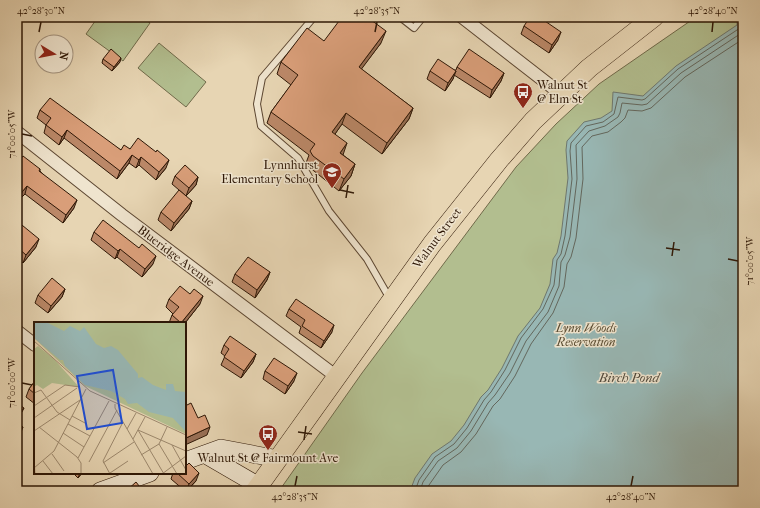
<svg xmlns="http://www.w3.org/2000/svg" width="760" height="508" viewBox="0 0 760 508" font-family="'IM FELL French Canon',serif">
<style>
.green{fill:#b2be8f;stroke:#706a4a}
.water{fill:#98b7b4;stroke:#6e776e}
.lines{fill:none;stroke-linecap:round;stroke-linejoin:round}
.shore{stroke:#63675d;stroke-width:1}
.lane-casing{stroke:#5c4631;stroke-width:8}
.street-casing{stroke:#5c4631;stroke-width:14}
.secondary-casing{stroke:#2e1706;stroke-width:18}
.primary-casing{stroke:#2e1706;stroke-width:20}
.lane{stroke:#efe4ce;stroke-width:6}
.street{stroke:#efe4ce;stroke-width:12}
.secondary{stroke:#efe4ce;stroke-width:17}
.primary{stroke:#e7d5b3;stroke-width:19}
.wall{fill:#bb8868;stroke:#2e1706}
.shaded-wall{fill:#986f55;stroke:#2e1706}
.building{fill:#d99e79;stroke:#2e1706}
.ticks{fill:none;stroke:#2e1706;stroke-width:1.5}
.labels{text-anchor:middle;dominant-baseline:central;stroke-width:3;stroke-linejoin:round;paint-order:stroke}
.poi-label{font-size:12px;fill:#2e1706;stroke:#efe4ce;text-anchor:start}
.street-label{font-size:12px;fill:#2e1706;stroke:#efe4ce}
.park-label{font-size:12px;font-style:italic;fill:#56492f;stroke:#efe4ce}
.water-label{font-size:13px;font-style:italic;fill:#4e473a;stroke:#efe4ce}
.inset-road{fill:none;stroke:#9d896e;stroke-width:1}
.view{fill:#1d4ed8;fill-opacity:0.15;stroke:#1d4ed8;stroke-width:2}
.inset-edge{fill:none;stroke:#2e1706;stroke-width:2}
.neatline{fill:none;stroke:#2e1706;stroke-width:1.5}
.ticks-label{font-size:10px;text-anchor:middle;fill:#2e1706}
</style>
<rect width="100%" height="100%" fill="#e7d5b3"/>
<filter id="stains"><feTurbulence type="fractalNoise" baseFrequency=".005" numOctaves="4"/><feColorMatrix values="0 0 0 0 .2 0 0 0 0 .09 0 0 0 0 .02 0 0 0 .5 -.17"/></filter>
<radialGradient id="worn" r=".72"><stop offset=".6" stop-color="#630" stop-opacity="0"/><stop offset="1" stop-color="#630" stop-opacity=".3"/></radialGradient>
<path class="green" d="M98,17h44l8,6 -27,38 -37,-27z
M696,17h47v474h-464l83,-118 154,-206 40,-43 43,-40z
M159,43l47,39 -20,25 -48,-39z"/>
<path class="water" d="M737,17h6v474h-333l5,-13 17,-24 19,-13 13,-16 17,-28 7,-7 14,-22 16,-32 22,-28 10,-24 3,-25 4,-6 4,-17 7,-58 -2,-28 1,-9 17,-19 17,-4 11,-7 1,-19 30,4 33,-30 61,-41z"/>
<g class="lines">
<path class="shore" d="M415,491l4,-11 16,-23 19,-13 13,-16 17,-28 7,-8 14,-22 16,-32 22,-29 11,-24 3,-25 4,-6 4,-18 7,-57 -2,-28 1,-8 15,-17 17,-4 11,-8 4,-17 24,3 3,-1 33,-30 62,-41 1,-3v-8
M420,491l3,-9 15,-21 19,-13 14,-17 17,-28 7,-8 15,-22 16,-32 22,-29 11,-26 2,-24 4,-7 5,-18 7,-58 -1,-34 13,-14 16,-5 13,-9 2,-4 2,-10 20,2 5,-1 34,-31 62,-41
M426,491l3,-6 14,-20 18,-13 15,-18 17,-28 7,-7 15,-23 16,-32 22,-31 11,-26 3,-23 4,-7 5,-19 7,-59 -1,-32 10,-11 16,-4 13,-10 4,-4 3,-8 14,1 9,-3 34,-31 58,-38"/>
<g class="lane-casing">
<path id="lane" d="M314,17l-52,61 -5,26 4,22 37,32 31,53 38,48 23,40
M400,17l14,11 9,-11"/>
</g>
<g class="street-casing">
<path id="street" d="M462,17l99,77
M17,132l105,83 215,162
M17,331l18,14"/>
</g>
<g class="secondary-casing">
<path id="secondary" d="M204,454l55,32
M185,461l36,-13 57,11
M100,491l50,-18"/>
</g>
<g class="primary-casing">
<path id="primary" d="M255,491l177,-247 67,-84 34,-39 56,-53 65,-51"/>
</g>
<use href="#lane" class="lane"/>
<use href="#street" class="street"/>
<use href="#secondary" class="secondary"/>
<use href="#primary" class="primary"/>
</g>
<path class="wall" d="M524,26l34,14 -9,13 -28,-19z
M324,41l57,2 -20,26 52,39 -4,11 -27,35 -40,-30 -7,10 8,21 12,9 -4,12 -12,15 -30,-24 -3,-4 3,-8 -42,-32 4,-11 20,-27 -14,-11 4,-12z
M103,59l17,3 -8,9 -10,-8z
M457,67l47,6 -3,8 -11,17 -36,-23 -1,4 -8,12 -18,-12 3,-8 26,-1z
M40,110l81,40 9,-1 36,19 -10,12 -17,-15 -3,3 -7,-5 -12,16 -53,-41 -5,7 -15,-12 2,-8 -9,-7z
M17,164l23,5v2l34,37 -11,15 -38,-29 -6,6 -2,-1z
M175,176l23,1 -2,8 -10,11 -14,-12z
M192,201l-3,8 -18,22 -13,-11 3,-8z
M17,221l19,26 -13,16 -6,-5z
M94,232l45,16 14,16 -11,13 -25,-20 -2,2 -24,-19z
M270,272l-3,8 -12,18 -23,-16 3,-8z
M65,289l-3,8 -14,16 -13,-10 3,-8z
M169,299l31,5 -15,19h-16l3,-8 1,-1 -7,-7z
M289,309l43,23 -11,16 -22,-15 2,-6 -15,-11z
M224,345l32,9 -3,8 -12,16 -20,-13 4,-9 -4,-3z
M265,371l29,10 -9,13 -22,-15z
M35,381v23l-9,-7 3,-8z
M186,466l10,15 -9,10h-2l-14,-12 2,-6h12z
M73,473h9l-4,5z"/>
<path class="shaded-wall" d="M386,31l-5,12 -27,36 5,-12z
M561,32l-3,8 -9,13 3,-8z
M121,58l-1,4 -8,9 2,-4z
M456,71l-3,8 -8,12 3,-8z
M504,73l-3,8 -11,17 2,-8z
M413,108l-4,11 -27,35 5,-11z
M346,113l-4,11 -14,20 4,-12z
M67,130l-3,8 -5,7 3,-8z
M347,143l-4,12 -3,-2z
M132,155l-3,8 -12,16 3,-8z
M141,157l-2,8 -3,3 3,-8z
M169,160l-3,8 -10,12 3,-8z
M355,164l-4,12 -12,15 5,-12z
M198,177l-2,8 -10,11 3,-8z
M27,186l-2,8 -6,6 3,-8z
M77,200l-3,8 -11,15 3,-8z
M192,201l-3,8 -18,22 3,-8z
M39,239l-3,8 -13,16 3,-8z
M120,249l-3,8 -2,2 3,-8z
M156,256l-3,8 -11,13 3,-8z
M270,272l-3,8 -12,18 2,-8z
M65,289l-3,8 -14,16 3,-7z
M203,296l-3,8 -15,19h-4z
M334,325l-2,7 -11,16 3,-7z
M256,354l-3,8 -12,16 3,-7z
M297,373l-3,8 -9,13 3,-8z
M24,408l-2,4 -5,6v-2z
M23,427l-3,8 -3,4v-5z
M210,427l-3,8 -22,10v-5l1,-2z
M80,473h2l-4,5z
M199,473l-3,8 -10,10 3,-7z"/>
<path class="building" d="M342,17h25l19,14 -27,36 54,41 -26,35 -41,-30 -14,19 15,11 -7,10 15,11 -11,15 -31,-23 -3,-5 5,-7 -44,-32 27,-37 -17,-13 26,-34 17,13z
M530,17h9l22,15 -9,13 -28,-19z
M111,49l10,9 -7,9 -11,-8z
M469,49l35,24 -12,17 -35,-23z
M438,59l18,12 -8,12 -18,-12z
M50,98l71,52 3,-5 6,4 8,-11 18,14 1,-2 12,10 -10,12 -18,-15 -2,3 -7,-5 -12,16 -53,-41 -5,7 -16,-12 5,-7 -11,-8z
M23,156l17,13 -1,2 38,29 -11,15 -39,-29 -5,6 -5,-4v-24z
M185,165l13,12 -9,11 -14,-12z
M179,190l13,11 -18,22 -13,-11z
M103,220l36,28 3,-4 14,12 -11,13 -25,-20 -2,2 -24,-19z
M17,221l22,18 -13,16 -9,-8z
M248,257l22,15 -13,18 -22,-16z
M52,278l13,11 -14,17 -13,-11z
M180,286l10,8 4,-5 9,7 -22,27 -9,-8 7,-8 -10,-8z
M296,299l38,26 -10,16 -22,-15 3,-6 -16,-11z
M230,336l26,18 -12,17 -20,-14 5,-8 -5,-4z
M274,358l23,15 -9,13 -23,-15z
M35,381v13l-6,-5z
M17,403l7,5 -7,8z
M191,403l7,15 7,-3 5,12 -24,11 -1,-2v-30z
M17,422l6,5 -6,7z
M189,463l10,10 -10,11 -12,-11h8v-8l1,1z
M136,482l7,9h-17z"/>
<path class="ticks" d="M39,32l2,-10M375,32l2,-10M712,32l1,-10M22,134l10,2M340,190l14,3M346,198l2,-13M666,248l14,2M672,256l2,-14M728,259l10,2M22,383l10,2M298,432l14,2M304,440l2,-14M295,486l2,-10M631,486l2,-10"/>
<defs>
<g id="bus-pin" transform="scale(1)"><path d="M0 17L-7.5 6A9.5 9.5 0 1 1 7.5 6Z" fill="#8f2418" stroke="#efe4ce"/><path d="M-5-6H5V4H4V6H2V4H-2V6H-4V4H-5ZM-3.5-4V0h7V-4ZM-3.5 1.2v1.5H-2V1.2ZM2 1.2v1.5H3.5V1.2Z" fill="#fff"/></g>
<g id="school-pin" transform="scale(1)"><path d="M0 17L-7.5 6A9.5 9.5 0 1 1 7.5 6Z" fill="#8f2418" stroke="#efe4ce"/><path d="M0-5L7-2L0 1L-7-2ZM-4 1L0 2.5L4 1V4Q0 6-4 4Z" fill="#fff"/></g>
</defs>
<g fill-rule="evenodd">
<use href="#bus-pin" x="523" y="92"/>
<use href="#school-pin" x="332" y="172"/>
<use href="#bus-pin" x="268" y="434"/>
</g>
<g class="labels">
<g class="poi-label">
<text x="537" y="85">Walnut St<tspan x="537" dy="14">@ Elm St</tspan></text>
<text x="318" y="165" text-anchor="end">Lynnhurst<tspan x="318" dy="14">Elementary School</tspan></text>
<text x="268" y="458" text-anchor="middle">Walnut St @ Fairmount Ave</text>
</g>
<g class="street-label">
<text transform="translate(437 238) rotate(-53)">Walnut Street</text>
<text transform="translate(176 256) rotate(37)">Blueridge Avenue</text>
</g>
<g class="park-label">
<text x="586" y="328">Lynn Woods<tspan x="586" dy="14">Reservation</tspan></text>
</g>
<g class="water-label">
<text x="629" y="377">Birch Pond</text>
</g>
</g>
<g transform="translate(34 322)">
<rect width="152" height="152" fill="#e7d5b3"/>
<path d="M0,0h152v112l-101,-48 -51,-48zM4,24l16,13 25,28 -27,-4 -9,6 -6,-4 -3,2v-38z" fill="#b2be8f"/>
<path d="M0,0h12l18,9 6,-5 10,5 4,-4 12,17 8,4 7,-2 7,4 20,24v4l4,-1 11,8 13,5v-6h7l2,7 11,1v40l-13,-14 -24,-6 -12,-9 -9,1 -3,-5 -14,-8 -26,-6 -20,-19 -2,-6h-3l-26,-22z" fill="#98b7b4"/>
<path class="inset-road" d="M0,19l56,50 96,44M0,71l7,-3 16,22 13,8M81,82v4l38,66M0,84l31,-21 15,2M38,94l13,7M0,96l43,-30M34,102l22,12M5,105l38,30 4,6v11M93,107l9,-16M104,108l48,21M104,108l26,44M0,109l46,-31M29,111l21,14M99,117l12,-22M125,122l18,30M138,123l14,25M18,132l12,17M107,133l18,-11 8,-17M44,136l31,-57M0,137l1,15M9,139l10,13M55,140l28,-52M69,141l31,-21M0,146l20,-17 32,-62M76,151l18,-12M76,152l-7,-13 20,-39M128,152l24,-18"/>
<path class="view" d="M79,48l9,53 -35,6 -10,-53z"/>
<rect width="152" height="152" class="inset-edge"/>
</g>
<rect width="760" height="508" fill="none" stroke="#e7d5b3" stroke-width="44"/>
<g transform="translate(54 54) rotate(100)"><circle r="19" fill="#efe4ce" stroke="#a2927e"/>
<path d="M0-3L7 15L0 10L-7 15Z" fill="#8f2418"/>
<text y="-6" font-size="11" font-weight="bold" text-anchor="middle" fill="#2e1706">N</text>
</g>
<rect x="22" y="22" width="716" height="464" class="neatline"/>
<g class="ticks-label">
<text x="41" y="14">42°28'30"N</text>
<text x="377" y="14">42°28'35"N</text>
<text x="713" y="14">42°28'40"N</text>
<text transform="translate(11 134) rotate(-90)" y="4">71°00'05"W</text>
<text transform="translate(749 261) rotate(-90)" y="4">71°00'05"W</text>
<text transform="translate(11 383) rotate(-90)" y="4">71°00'00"W</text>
<text x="295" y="500">42°28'35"N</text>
<text x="631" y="500">42°28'40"N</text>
</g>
<rect width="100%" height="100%" filter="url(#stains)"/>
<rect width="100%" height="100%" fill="url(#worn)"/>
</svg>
